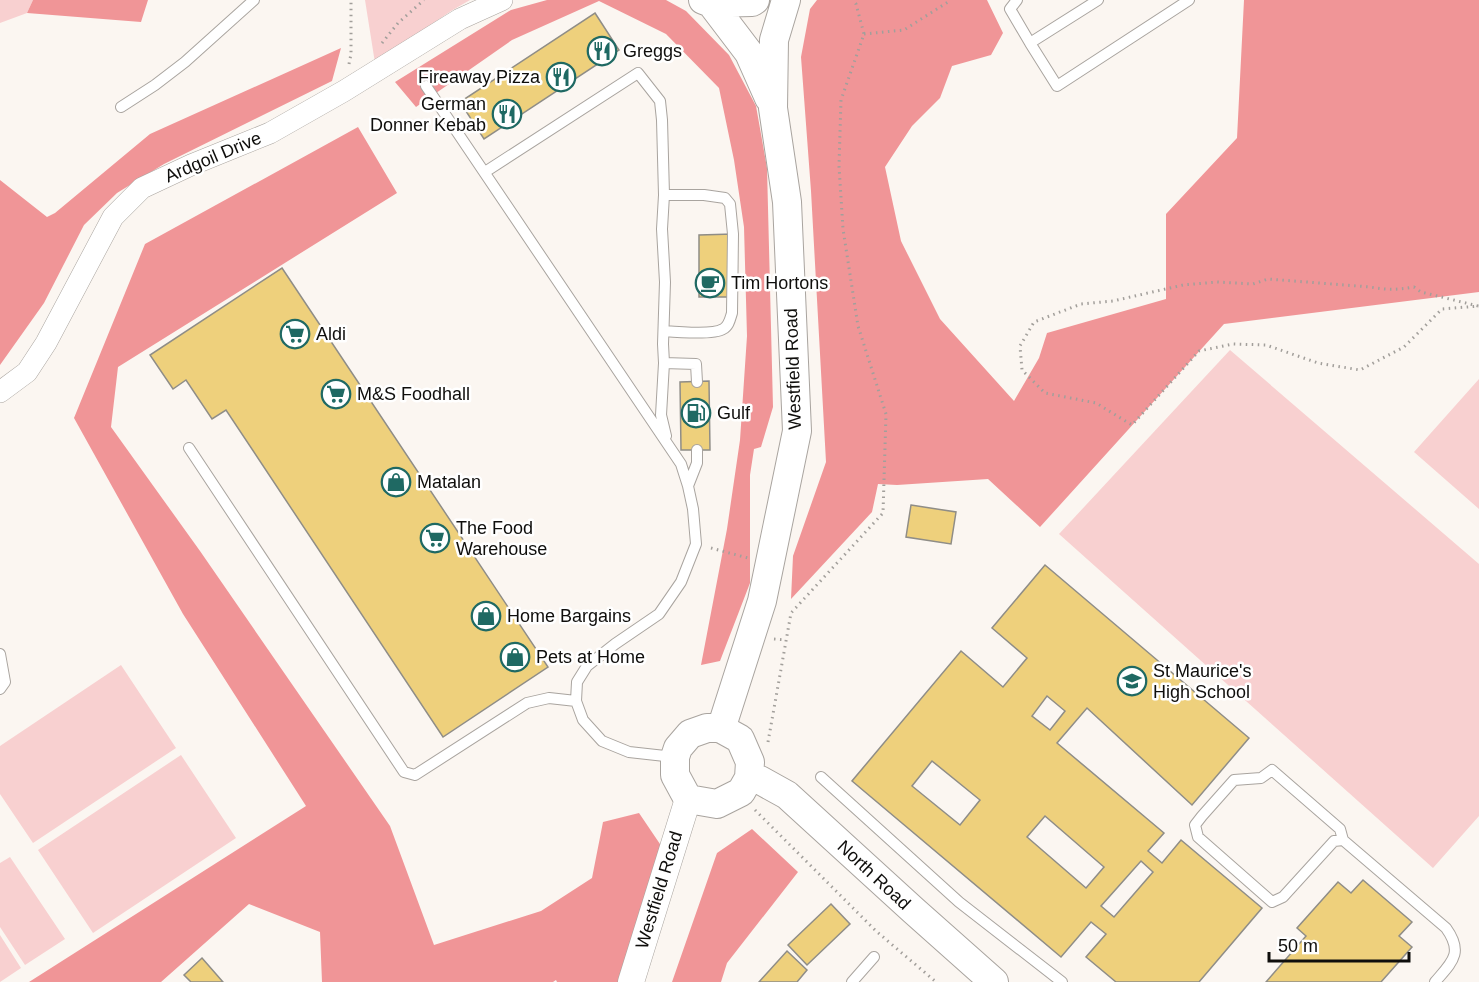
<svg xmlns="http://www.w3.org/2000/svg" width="1479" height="982" viewBox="0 0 1479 982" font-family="Arial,sans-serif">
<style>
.green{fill:#f8d0d0}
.forest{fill:#f09597}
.building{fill:#eed07c;stroke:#8f8d87;stroke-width:1.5;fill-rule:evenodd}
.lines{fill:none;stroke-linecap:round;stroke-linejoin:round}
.service-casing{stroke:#a9a49f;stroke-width:12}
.minor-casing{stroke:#a9a49f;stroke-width:22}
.tertiary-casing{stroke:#a9a49f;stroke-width:27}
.secondary-casing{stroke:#a9a49f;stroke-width:30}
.path{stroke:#a29f9b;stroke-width:3;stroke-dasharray:1.5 4.5;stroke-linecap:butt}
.service{stroke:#fff;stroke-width:10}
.minor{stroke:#fff;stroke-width:21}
.tertiary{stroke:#fff;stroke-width:26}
.secondary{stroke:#fff;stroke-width:28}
.labels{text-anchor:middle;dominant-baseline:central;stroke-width:5;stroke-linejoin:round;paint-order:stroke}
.poi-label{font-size:18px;fill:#0f0e0c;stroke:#fff;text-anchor:start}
.street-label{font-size:18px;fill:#0f0e0c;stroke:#fff}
</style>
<rect width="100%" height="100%" fill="#fbf6f1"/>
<path class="green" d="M0,0h33l-6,13 -27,10z
M365,0h105l-19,11 -76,52z
M1230,350l249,214v252l-46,52 -374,-334z
M1479,379v130l-65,-57z
M121,665l55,83 -143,95 -33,-49v-48z
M181,755l55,83 -143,95 -55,-83z
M10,857l55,82 -40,26 -25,-38v-64z
M0,935l21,33 -21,14z"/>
<path class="forest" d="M33,0h115l-7,22 -114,-9z
M547,0h119l20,11 43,44 27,51 11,62 6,239 -12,40 -7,2 -4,26v108l-30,78 -19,4 26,-136 13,-89 7,-104 -3,-109 -10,-67 -15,-72 -53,-54 -67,-33 -87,39 -96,67 -21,-25 116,-72z
M817,0h170l16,33 -12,22 -39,11 -12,32 -28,28 -27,41 16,74 39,78 74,82 25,-43 8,-25 119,-34v-85l71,-76 7,-138h235v292l-255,32 -184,203 -52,-48 -91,6 -19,-1 -6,28 -81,87 2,-43 33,-94 -15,-271 -10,-134 9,-48z
M341,48l-9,33 -168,83 -47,29 -33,32 -40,78 -44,62v-185l47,37 8,-4 95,-79z
M358,127l39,66 -279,174 -7,60 89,124 190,275 44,119 107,-34 51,-33 11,-56 36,-9 23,34 -43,135h-62l-1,-2 -3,2h-231l-2,-50 -71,-28 -88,78h-132l277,-176 -123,-192 -109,-196 71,-174z
M752,829l46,43 -71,91 -6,19h-49l45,-129z"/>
<path class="building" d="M595,13l24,37 -135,89 -24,-37z
M733,234l-1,63h-33v-62z
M282,268l266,399 -105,70 -217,-327 -14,9 -26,-39 -13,9 -23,-34z
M709,381l1,69h-29l-1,-68z
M911,505l45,7 -5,32 -45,-7z
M1045,565l204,173 -57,67 -105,-97 -30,35 107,90 -16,18 14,12 19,-23 81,68 -63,74h-83l-30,-25 20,-23 -15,-12 -30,35 -209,-176 109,-130 42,36 24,-29 -35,-30zM1047,696l18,15 -15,19 -18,-14zM932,761l48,39 -20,25 -48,-39zM1045,816l59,51 -18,21 -59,-51zM1141,861l12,11 -39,45 -13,-11z
M1363,880l49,42 -13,14 13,11 -31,35h-115l40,-46 -9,-8 41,-46 13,11z
M831,904l19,20 -43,41 -19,-20z
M787,951l20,19 -10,12h-38z
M202,958l21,24h-32l-7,-7z"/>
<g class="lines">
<g class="service-casing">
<path id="service" d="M1017,0l-7,9 20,34
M1098,0l-68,43 27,43 132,-86
M426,86l255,378 7,22 5,23 3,35 -15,38 -22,32 -44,30 -28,22 -10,16 -1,19 7,19 19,21 27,11 45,5
M121,107l34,-22 30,-23 69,-62
M485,172l153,-99 22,28 2,19 2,75 -2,34 3,53 -2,62 1,19 -3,52 5,21
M664,195h40l21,3 5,6 3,30 -1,79c-2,6 -3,13 -9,16 -9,6 -47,3 -59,2
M664,363l32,1 1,18
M189,448l215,324 11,3 112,-72 22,-5 27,3
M688,486l9,-23v-13
M0,654l5,28 -5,7
M1272,770l68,59 3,11 -9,1 -51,56 -11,5 -74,-65 -3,-12 7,-9 32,-36 27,-2z
M821,777l138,125 103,80
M1343,840l103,88c18,25 6,34 -11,54
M852,982l22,-25"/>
</g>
<g class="minor-casing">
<path id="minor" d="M0,392l27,-20 19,-29 67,-126 29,-29 49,-23 79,-32 74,-42 116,-72 42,-19"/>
</g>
<g class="tertiary-casing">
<path id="tertiary" d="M631,982l57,-183"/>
</g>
<g class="secondary-casing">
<path id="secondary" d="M703,0l8,3 41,-1 3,-2
M711,3l38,50 20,45
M707,728h13l20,11 10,23 -1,16 -8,14 -24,12 -29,-5 -13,-24v-18l3,-9 12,-14z
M721,729l41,-128 35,-170 -10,-229 -14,-94 1,-68 12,-40
M749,778l11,2 27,15 126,115 81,72"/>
</g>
<path class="path" d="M864,34l40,-4 47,-30
M382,43l16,-20 26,-23
M349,64l2,-10v-54
M1478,306l-57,-14 -7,-5c-16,3 -28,3 -44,0l-102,-8 -15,5 -36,-2 -34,3 -70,16 -32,3 -47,18 -14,24 2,24 23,23 51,10 36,22 67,-74 34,-7 33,1 52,18 42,7 44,-23 38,-38 37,-3
M711,548l37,10
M774,639l12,1
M768,742l23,-129 92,-100 3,-99 -28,-88 -15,-97 -4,-63 2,-66 23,-66 -8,-30 -3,-4
M755,810l121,121 60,51"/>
<use href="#service" class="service"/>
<use href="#minor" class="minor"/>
<use href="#tertiary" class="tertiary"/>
<use href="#secondary" class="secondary"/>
</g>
<defs>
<g id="restaurant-ring" transform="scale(1.5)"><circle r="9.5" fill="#fff" stroke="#1f6963" stroke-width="1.5"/><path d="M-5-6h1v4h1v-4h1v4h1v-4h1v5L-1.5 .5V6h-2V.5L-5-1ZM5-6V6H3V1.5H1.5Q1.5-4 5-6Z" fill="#1f6963"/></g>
<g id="cafe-ring" transform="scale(1.5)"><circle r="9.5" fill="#fff" stroke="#1f6963" stroke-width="1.5"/><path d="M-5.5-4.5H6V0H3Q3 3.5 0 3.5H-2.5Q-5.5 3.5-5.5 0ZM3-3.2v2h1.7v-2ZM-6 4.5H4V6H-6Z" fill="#1f6963"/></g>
<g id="supermarket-ring" transform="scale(1.5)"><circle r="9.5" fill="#fff" stroke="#1f6963" stroke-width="1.5"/><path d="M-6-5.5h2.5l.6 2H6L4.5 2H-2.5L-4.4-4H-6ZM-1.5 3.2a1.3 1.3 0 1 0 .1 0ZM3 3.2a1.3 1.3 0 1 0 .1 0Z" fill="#1f6963"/></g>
<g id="fuel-ring" transform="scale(1.5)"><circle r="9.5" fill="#fff" stroke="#1f6963" stroke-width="1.5"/><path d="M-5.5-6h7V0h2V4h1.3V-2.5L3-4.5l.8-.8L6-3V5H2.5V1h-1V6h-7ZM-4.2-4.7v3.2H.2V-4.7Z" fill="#1f6963"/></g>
<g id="shop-ring" transform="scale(1.5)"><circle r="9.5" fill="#fff" stroke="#1f6963" stroke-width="1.5"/><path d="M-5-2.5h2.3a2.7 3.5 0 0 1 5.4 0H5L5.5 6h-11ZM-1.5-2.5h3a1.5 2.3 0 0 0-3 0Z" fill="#1f6963"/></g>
<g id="school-ring" transform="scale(1.5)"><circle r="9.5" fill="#fff" stroke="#1f6963" stroke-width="1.5"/><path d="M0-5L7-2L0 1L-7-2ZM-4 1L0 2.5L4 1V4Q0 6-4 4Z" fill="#1f6963"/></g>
</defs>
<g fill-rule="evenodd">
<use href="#restaurant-ring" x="602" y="51"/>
<use href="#restaurant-ring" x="561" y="77"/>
<use href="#restaurant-ring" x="507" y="114"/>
<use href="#cafe-ring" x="710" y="283"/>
<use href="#supermarket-ring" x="295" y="334"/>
<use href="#supermarket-ring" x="336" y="394"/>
<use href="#fuel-ring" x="696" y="413"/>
<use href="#shop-ring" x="396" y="482"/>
<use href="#supermarket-ring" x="435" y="538"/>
<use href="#shop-ring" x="486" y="616"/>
<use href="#shop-ring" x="515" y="657"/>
<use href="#school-ring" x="1132" y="681"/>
</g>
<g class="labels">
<g class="poi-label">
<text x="623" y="51">Greggs</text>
<text x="540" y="77" text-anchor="end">Fireaway Pizza</text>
<text x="486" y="104" text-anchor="end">German<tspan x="486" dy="21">Donner Kebab</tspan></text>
<text x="731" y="283">Tim Hortons</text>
<text x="316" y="334">Aldi</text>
<text x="357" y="394">M&amp;S Foodhall</text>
<text x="717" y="413">Gulf</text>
<text x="417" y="482">Matalan</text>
<text x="456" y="528">The Food<tspan x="456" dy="21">Warehouse</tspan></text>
<text x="507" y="616">Home Bargains</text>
<text x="536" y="657">Pets at Home</text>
<text x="1153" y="671">St Maurice's<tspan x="1153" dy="21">High School</tspan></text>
</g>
<g class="street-label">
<text transform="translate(213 157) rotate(-23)">Ardgoil Drive</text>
<text transform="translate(793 369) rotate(-92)">Westfield Road</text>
<text transform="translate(874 875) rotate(43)">North Road</text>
<text transform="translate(659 890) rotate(-73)">Westfield Road</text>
</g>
</g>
<path d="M1269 952v9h140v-9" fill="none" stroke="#0f0e0c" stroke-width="3"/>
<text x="1278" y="952" font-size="18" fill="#0f0e0c" stroke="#ffffff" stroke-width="4.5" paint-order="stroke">50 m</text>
</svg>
